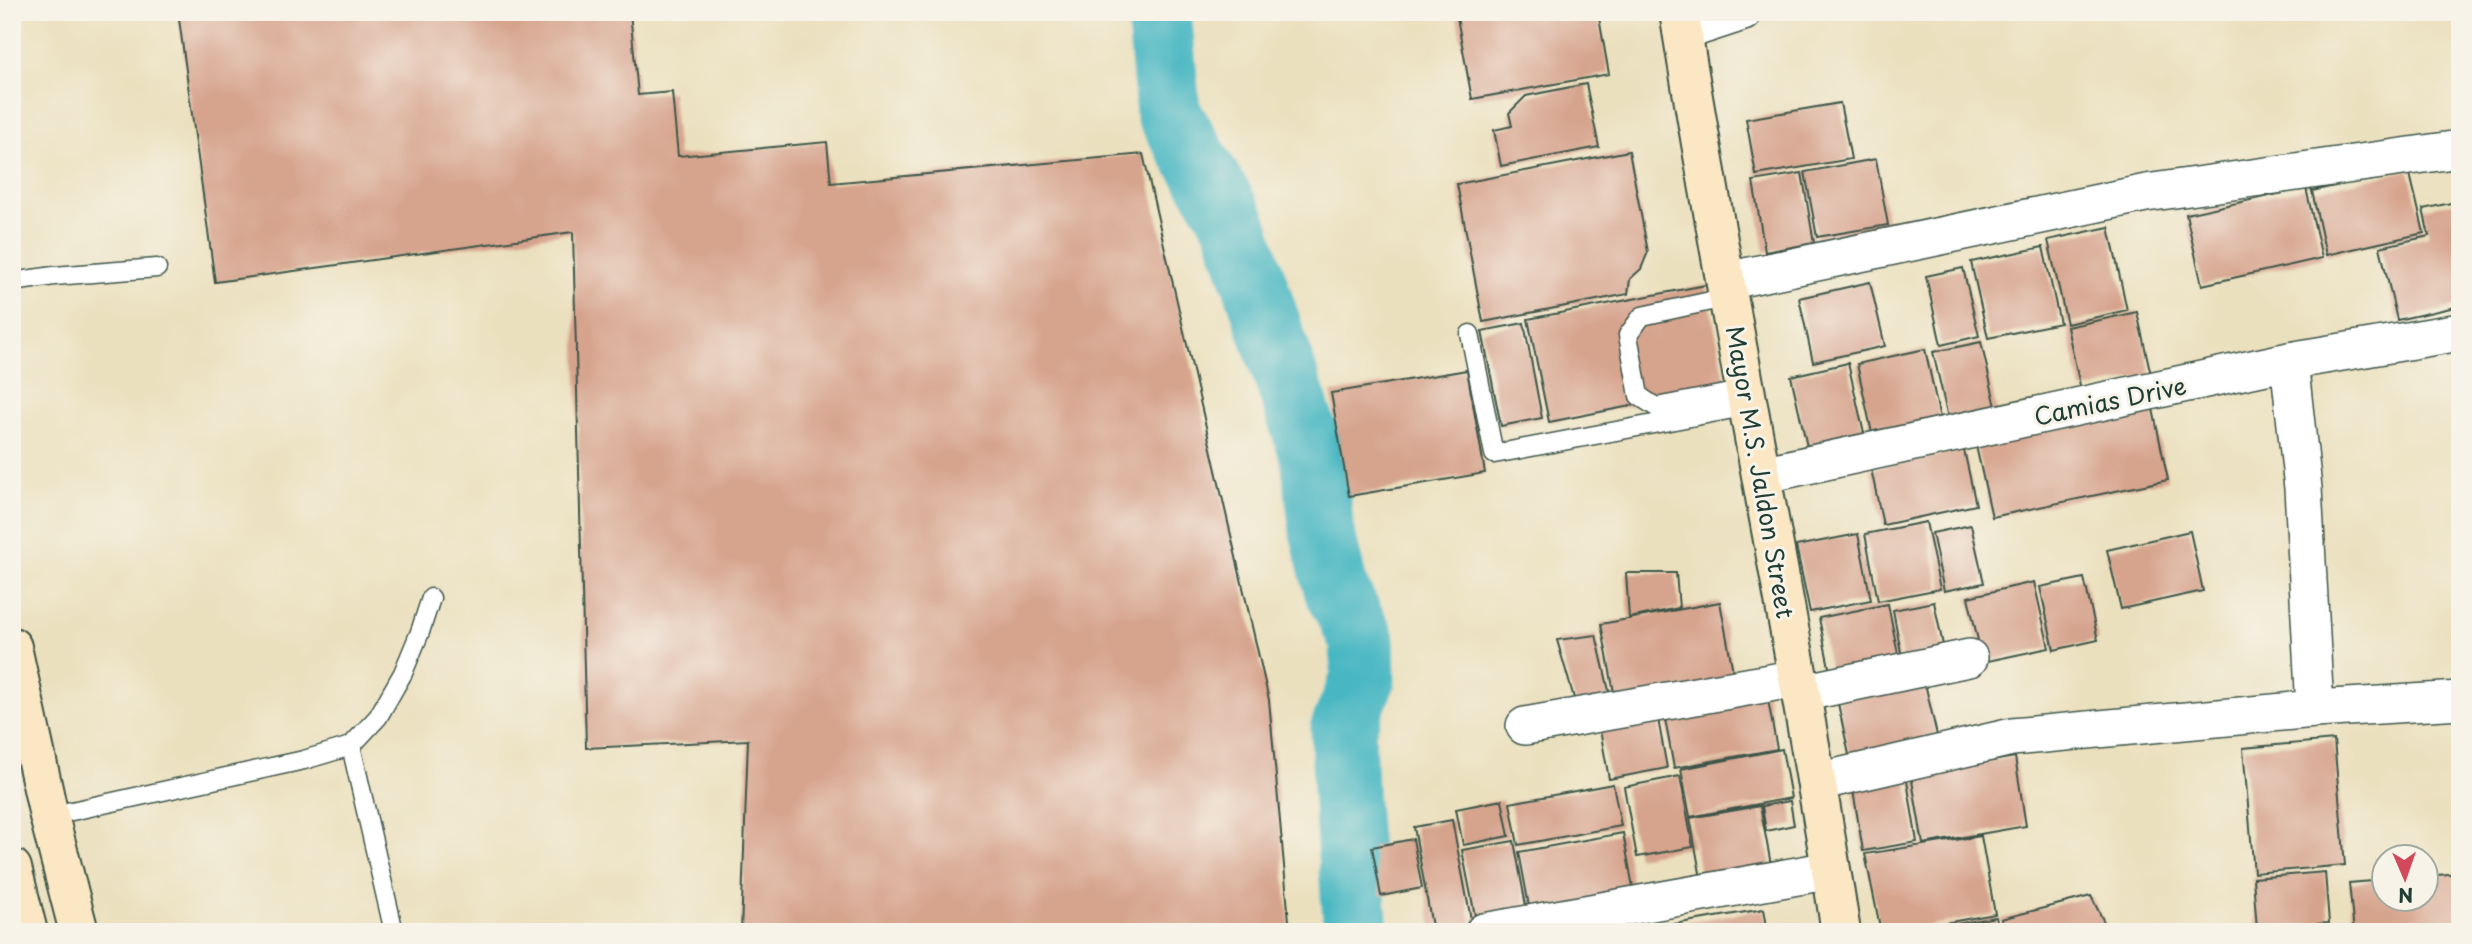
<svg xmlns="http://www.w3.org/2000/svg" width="2472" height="944" viewBox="0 0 2472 944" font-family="'Playpen Sans',sans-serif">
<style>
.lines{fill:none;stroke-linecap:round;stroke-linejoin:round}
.river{stroke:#49b7c3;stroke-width:65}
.building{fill:#d6a38c}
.lane-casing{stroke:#3e5549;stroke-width:21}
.street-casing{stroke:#3e5549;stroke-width:40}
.secondary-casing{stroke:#3e5549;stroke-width:42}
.lane{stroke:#fff;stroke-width:18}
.street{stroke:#fff;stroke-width:37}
.secondary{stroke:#fbe7c3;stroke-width:38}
.labels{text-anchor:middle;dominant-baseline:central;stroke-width:6;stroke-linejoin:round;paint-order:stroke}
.street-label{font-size:24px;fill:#1f3d34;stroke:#f7f3e8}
</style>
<rect width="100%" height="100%" fill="#f7f3e8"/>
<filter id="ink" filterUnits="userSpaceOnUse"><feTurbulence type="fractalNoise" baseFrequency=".0143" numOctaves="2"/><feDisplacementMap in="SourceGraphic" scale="14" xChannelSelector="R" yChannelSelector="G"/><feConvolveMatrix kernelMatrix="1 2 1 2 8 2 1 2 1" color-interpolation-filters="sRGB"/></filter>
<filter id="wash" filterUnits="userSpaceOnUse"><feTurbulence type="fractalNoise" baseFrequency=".00686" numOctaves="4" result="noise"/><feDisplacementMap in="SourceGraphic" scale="28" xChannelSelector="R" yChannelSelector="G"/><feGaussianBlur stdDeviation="1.57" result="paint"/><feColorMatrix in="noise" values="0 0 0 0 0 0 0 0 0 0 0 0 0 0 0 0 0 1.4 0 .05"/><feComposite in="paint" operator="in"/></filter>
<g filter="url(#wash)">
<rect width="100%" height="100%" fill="#ebe0be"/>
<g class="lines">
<path class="river" d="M1159,12l9,100 67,112 78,233 9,74 14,58 26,51 1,39 -20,49 2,63 11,141"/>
</g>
<g id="blocks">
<path class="building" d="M178,12h452l8,83 34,-3 6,64 149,-14 4,41 312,-29 126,546 21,232h-549l7,-192 -162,8 -13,-516 -358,50z
M1456,12h142l11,62 -137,25z
M1586,84l13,63 -98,19 -7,-36 18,-4 -3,-13 17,-17z
M1840,103l11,56 -95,16 -10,-56z
M1629,151l19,101 -7,17 -11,10 -2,15 -145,28 -26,-138z
M1876,159l12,66 -71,12 -12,-65z
M2409,170l15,63 -98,22 -14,-64z
M1802,173l12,70 -49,9 -12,-71z
M2306,188l16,70 -120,27 -16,-71z
M2460,201v105l-63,14 -17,-73 49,-11 -6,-27z
M2109,227l18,83 -60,14 -19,-84z
M2043,247l17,76 -72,15 -17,-76z
M1963,268l16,68 -38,9 -15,-69z
M1870,282l15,64 -72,16 -14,-64z
M1706,285l21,102 -178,35 -21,-103z
M2137,312l14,63 -70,15 -14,-63z
M1524,323l18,95 -41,8 -19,-95z
M1981,342l16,69 -48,11 -16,-70z
M1925,349l16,74 -68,15 -16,-74z
M1848,363l17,75 -57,13 -17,-75z
M1467,370l18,103 -136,23 -18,-103z
M2153,409l15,71 -176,37 -16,-71z
M1964,450l12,55 -93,20 -12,-56z
M1926,522l14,67 -62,12 -13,-67z
M1971,525l13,58 -40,8 -12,-58z
M2190,531l13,60 -82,18 -14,-59z
M1858,534l13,66 -61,12 -14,-66z
M1626,573h50l3,35 -50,10z
M2084,578l14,62 -44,10 -14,-63z
M2034,582l15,66 -66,14 -15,-65z
M1720,602l15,80 -119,21 -15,-79z
M1934,602l11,53 -42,8 -10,-53z
M1888,604l12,60 -69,13 -12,-59z
M1596,635l17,73 -35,4 -21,-72z
M1924,679l15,65 -88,20 -14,-65z
M1766,689l11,60 -103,19 -11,-60z
M1656,708l11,60 -58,11 -11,-60z
M2334,740l11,125 -91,8 -11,-125z
M1782,749l9,49 -101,19 -9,-48z
M2015,757l11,69 -103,18 -12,-69z
M1906,775l11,67 -54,9 -11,-67z
M1680,776l13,71 -56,10 -13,-70z
M1613,784l8,42 -103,19 -8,-42z
M1502,800l7,36 -46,9 -7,-36z
M1790,801l4,24 -28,6 -4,-25z
M1760,806l12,64 -70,14 -12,-66z
M1452,820l20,105 -39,7 -19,-105z
M1623,833l12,65 -104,19 -12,-65z
M1981,836l14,78 -100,18h-14l-16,-78z
M1413,839l9,49 -41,8 -9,-49z
M1514,841l14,76 -51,9 -15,-76z
M2325,872l4,51 -72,6 -4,-51z
M2460,873v59h-106l-5,-49 35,-3v18h42v-22z
M2091,896l18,36h-105l-3,-13z
M1764,909l4,23h-130v-2z
M1996,917l3,15h-76v-2z"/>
</g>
</g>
<g filter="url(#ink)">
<use href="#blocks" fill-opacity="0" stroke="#3e5549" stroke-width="2"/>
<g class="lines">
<g class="lane-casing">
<path id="lane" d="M12,282l42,-6 103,-8
M1729,297l-87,19 -14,19 11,61 17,11 90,-17
M1470,334l24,120 255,-48
M351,746l43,186
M49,816l255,-56 47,-14 27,-29 25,-44 17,-41 11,-34"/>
</g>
<g class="street-casing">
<path id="street" d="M1682,32l61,-20
M1726,281l420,-88 314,-44
M2289,361l14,127 12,221
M1761,475l528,-114 171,-29
M1801,693l168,-35
M1525,726l273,-48
M1817,782l195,-45 303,-28 145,-9
M1484,932l347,-62"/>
</g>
<g class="secondary-casing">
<path id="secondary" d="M1679,12c49,308 114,612 162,920
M12,647l37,169 30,116
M12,868l16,64"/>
</g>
<use href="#lane" class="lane"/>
<use href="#street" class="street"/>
<use href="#secondary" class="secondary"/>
</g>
</g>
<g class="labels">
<g class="street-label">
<text transform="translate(2110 400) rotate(-12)">Camias Drive</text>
<text transform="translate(1761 472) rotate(80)">Mayor M.S. Jaldon Street</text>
</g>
</g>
<rect width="2472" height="944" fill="none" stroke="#f7f3e8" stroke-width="42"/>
<g transform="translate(2405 878) rotate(178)"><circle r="33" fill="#f7f3e8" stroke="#a1aaa0" stroke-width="2"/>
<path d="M0-5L12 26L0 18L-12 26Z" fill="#d1495b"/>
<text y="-10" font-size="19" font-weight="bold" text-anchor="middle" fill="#1f3d34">N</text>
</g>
</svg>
